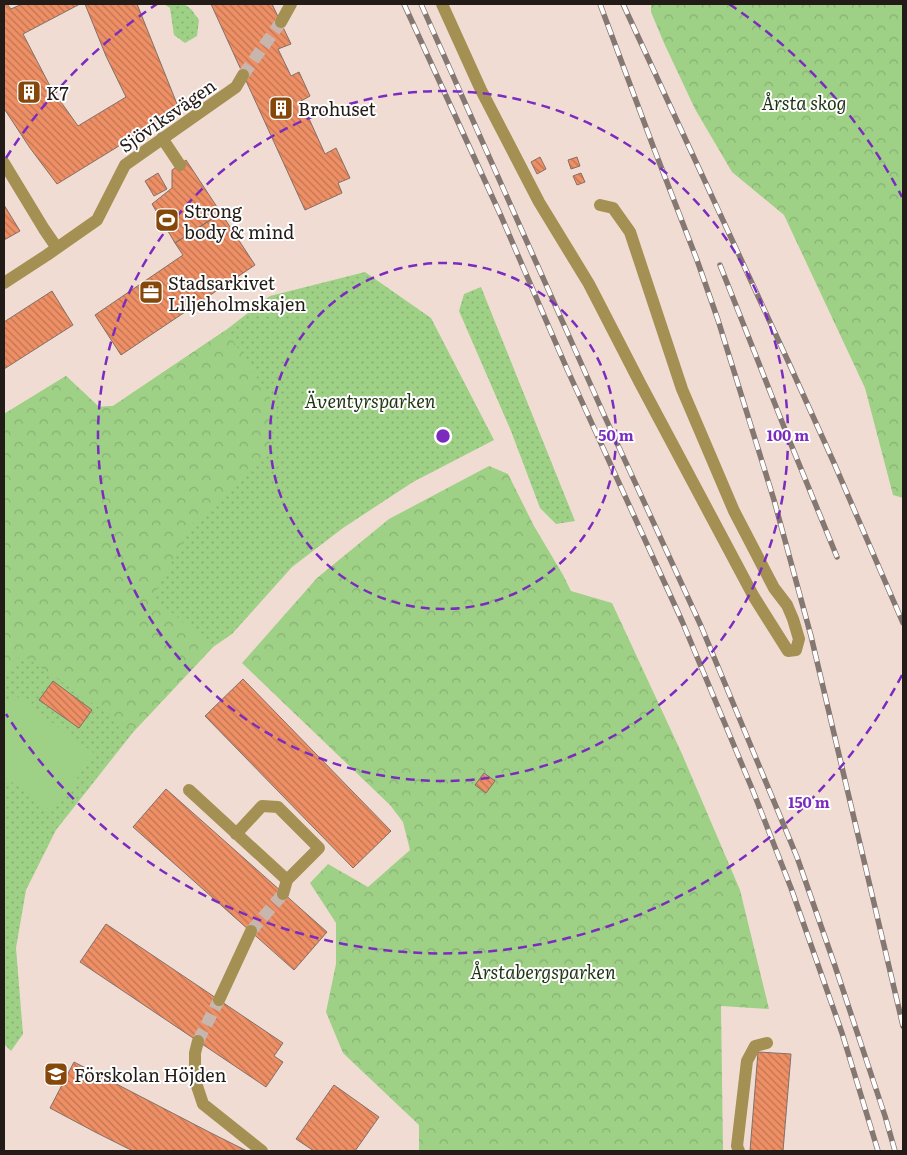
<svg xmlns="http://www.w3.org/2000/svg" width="907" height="1155" viewBox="0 0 907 1155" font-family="Literata,serif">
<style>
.grass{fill:url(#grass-dots)}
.forest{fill:url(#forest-crowns)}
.pitch{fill:#9ed086}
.building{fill:url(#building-back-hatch);stroke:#827068}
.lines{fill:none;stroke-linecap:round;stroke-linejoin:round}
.minor-tunnel{stroke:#c8b5ae;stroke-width:12;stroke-dasharray:12 6;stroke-linecap:butt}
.minor{stroke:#a39052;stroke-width:12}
.rail-casing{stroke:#857772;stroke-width:5.5}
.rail{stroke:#fff;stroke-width:4;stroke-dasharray:11;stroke-linecap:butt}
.ring{fill:none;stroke:#7b2cbf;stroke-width:2.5;stroke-dasharray:9 6}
.labels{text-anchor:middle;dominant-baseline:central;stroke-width:4;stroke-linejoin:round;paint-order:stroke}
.poi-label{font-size:18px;fill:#221b17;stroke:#fff;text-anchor:start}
.park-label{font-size:18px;font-style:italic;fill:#1e3512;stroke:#fff}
.street-label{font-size:18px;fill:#221b17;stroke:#fff}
.centre{fill:#7b2cbf;stroke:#fff;stroke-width:2.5}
.ring-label{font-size:15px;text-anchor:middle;font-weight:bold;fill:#7b2cbf;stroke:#fff;stroke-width:4;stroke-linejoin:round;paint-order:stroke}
</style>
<defs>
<pattern id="grass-dots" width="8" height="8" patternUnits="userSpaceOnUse" patternTransform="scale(1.25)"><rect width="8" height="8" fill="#9ed086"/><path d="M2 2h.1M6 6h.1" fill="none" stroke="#88b273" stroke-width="1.8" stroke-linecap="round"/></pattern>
<pattern id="forest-crowns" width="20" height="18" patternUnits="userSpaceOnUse" patternTransform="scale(1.25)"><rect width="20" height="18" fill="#9ed086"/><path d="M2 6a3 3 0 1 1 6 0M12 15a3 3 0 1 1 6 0" fill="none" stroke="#88b273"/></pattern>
<pattern id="building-back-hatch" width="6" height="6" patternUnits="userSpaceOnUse" patternTransform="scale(1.25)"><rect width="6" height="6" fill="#ee8f65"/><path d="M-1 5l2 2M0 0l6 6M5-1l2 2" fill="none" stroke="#c07452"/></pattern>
</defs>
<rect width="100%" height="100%" fill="#f1dcd4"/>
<path class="grass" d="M164,4h20l7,5 8,11 -2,16 -12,7 -11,-8 -4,-27z
M365,272l66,46 63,122 -81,42 -70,46 -51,39 -60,67 -19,13 -79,84 -78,99 -30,60 -10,58 7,86 -12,17 -7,-7v-630l62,-38 33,31 14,-1 113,-76 44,-34z
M481,287l94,234 -19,3 -16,-16 -29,-77 -52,-120 5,-17z"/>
<path class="forest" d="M651,4h252v494l-10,-3 -28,-107 -81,-173 -52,-43 -37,-63 -31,-66 -13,-31z
M226,330l52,80 -12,47 -74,67 -39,73 60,50 -79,84 -113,-77 -17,23v-263l62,-38 33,31 14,-1z
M489,466l19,8 26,52 29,49 8,16 41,12 70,151 58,136 29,119 -48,-3 2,145h-304v-26l-76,-72 -17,-41 10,-48v-41l-26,-40 18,-19 40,23 42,-37 -7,-28 -13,-17 -148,-142 75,-85 72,-59z"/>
<path class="pitch" d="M13,694l82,60 -43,58 -48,-36v-69z"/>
<path class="building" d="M4,4h3l4,5 11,-5h58l-57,30 28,54 27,38 48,-29 -20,-41 -21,-52h52l42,105 -122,75 -27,-36 -25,-38 -1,1z
M211,4h61l19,40 -13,5 13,27 8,-4 11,24 -9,5 24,53 11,-6 14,30 -12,5 4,10 -37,17z
M540,157l6,12 -9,5 -6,-12z
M577,157l3,9 -9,3 -3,-9z
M186,160l35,53 -46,30 -23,-39 20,-16v-18z
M158,173l9,16 -13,7 -9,-15z
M581,173l4,9 -8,3 -4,-9z
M4,205l16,26 -16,9z
M221,213l34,52 -134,90 -26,-40 88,-60 -8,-12z
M52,291l21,34 -69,44v-47z
M243,679l148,152 -38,37 -148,-152z
M53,681l39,29 -13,18 -40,-28z
M484,773l11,8 -9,12 -11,-8z
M166,789l161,143 -33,38 -161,-143z
M106,924l177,119 -9,13 9,6 -17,25 -186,-125z
M758,1052l33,2 -8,97h-33z
M74,1062l137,71 36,18h-114l-38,-19 -45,-24z
M334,1085l45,32 -24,34h-41l-18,-12z"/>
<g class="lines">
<path class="minor-tunnel" d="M243,75l38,-53
M251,931l32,-37
M198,1041l21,-41"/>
<path class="minor" d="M442,4l39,86 58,112 50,82 51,99 114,214 34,54 8,-1 3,-11 -6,-20 -6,-14 -13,-17 -40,-77 -52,-122 -52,-157 -17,-24 -13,-3
M281,22l10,-18
M162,138l18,27
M4,163l40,66 13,19
M4,283l43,-28 50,-35 28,-55 111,-78 7,-12
M189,790l98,90
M236,834l26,-28 16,1 41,41 -32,32 -4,14
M219,1000l32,-69
M198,1041l-3,12v27l8,24 59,47
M739,1151l-2,-5 10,-85 8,-15 12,-3"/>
<g class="rail-casing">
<path id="rail" d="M404,4l97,212 66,153 115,252 71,170 38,97 51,145 36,118
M421,4l184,413 96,209 96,231 38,109 50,150 10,35
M600,4l53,142 44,114 21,60 56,180 37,136 92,390
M623,4l165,357 46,102 69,160
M720,265l68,172 49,120"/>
</g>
<use href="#rail" class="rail"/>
</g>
<g class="ring">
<circle cx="443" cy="436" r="173"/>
<circle cx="443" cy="436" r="345"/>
<path d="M902 675A518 518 0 0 1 6 714M6 158A518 518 0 0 1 157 4M729 4A518 518 0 0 1 902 197"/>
</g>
<defs>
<g id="building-square" transform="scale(1.25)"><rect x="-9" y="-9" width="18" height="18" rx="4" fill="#86470b" stroke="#fff"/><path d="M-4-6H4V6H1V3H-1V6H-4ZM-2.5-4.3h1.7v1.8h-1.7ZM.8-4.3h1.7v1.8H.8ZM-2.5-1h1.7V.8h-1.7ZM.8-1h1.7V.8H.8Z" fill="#fff"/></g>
<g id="stadium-square" transform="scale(1.25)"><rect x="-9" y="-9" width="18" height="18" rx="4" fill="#86470b" stroke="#fff"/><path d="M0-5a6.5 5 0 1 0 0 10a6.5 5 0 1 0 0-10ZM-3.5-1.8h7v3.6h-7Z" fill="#fff"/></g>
<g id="office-square" transform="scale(1.25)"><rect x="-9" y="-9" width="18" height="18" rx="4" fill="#86470b" stroke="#fff"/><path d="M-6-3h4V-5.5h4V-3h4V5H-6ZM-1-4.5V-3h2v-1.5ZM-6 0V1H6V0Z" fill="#fff"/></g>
<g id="school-square" transform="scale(1.25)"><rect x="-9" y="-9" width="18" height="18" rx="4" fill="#86470b" stroke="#fff"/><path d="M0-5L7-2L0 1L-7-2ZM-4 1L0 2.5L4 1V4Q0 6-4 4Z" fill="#fff"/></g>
</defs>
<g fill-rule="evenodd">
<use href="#building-square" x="29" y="92"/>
<use href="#building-square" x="281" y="108"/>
<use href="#stadium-square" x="167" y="220"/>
<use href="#office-square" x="151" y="292"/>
<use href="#school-square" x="56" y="1074"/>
</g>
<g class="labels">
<g class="poi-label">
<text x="46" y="92">K7</text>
<text x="298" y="108">Brohuset</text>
<text x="184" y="210">Strong<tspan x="184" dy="21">body &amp; mind</tspan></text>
<text x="168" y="282">Stadsarkivet<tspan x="168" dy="21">Liljeholmskajen</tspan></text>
<text x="74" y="1074">Förskolan Höjden</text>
</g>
<g class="park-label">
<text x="804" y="102">Årsta skog</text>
<text x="370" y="400">Äventyrsparken</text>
<text x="543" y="971">Årstabergsparken</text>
</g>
<g class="street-label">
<text transform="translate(167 115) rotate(-35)">Sjöviksvägen</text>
</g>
</g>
<circle cx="443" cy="436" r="8" class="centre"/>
<g class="ring-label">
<text x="616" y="441">50 m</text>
<text x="788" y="441">100 m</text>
<text x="809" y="808">150 m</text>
</g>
<rect width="907" height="1155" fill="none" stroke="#221b17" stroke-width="10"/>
</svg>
